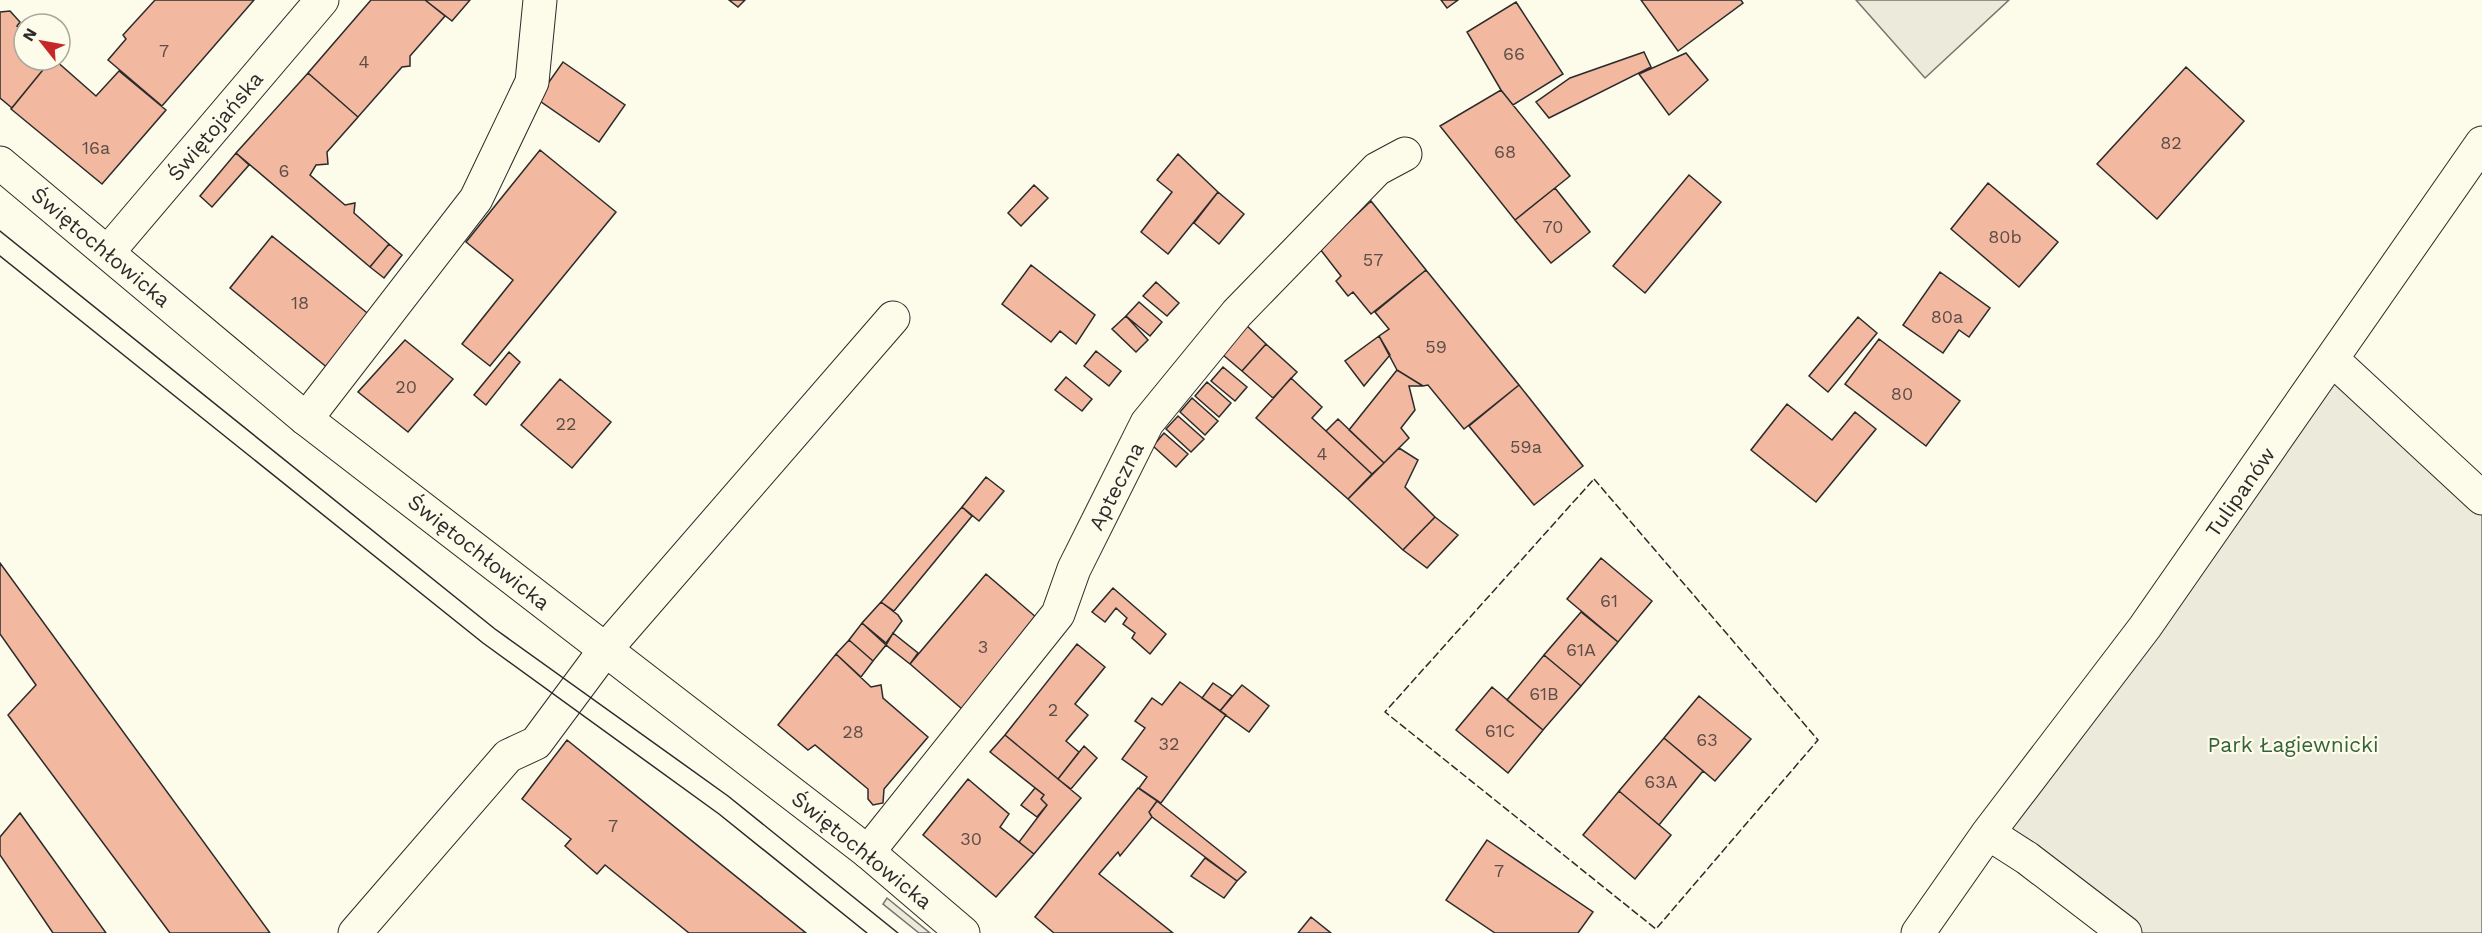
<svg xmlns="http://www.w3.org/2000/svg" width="2482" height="933" viewBox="0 0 2482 933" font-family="'Work Sans',sans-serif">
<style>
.green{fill:#ecebdb;stroke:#74746e;stroke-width:1.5}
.building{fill:#f2b8a0;stroke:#2b2b2b;stroke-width:1.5}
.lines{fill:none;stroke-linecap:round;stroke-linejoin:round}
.minor-casing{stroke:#2b2b2b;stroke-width:35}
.major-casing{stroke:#2b2b2b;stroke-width:35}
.minor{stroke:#fdfbea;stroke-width:33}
.major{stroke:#fdfbea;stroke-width:33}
.tram{stroke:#2b2b2b;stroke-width:1.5}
.fence{stroke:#2b2b2b;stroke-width:1.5;stroke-dasharray:8 3;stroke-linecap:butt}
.labels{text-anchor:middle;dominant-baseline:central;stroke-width:4.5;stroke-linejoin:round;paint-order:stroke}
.number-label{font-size:18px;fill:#5d4e48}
.street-label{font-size:21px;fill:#2b2b2b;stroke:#fdfbea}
.park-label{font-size:21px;fill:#34623c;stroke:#fdfbea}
</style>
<rect width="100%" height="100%" fill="#fdfbea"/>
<path class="green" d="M1856,0h153l-84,78z
M2333,360l149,138v435h-369l-125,-100z
M887,898l43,35h-11l-36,-29z"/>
<path class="building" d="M155,0h99l-92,106 -54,-46 18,-21 -3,-4z
M371,0h54l20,16 -35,40v10l-8,1 -44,50 -50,-44z
M425,0h45l-18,21z
M729,0h16l-7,7z
M1441,0h17l-11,8z
M1641,0h100l2,3 -65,48z
M1516,2l47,72 -50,31 -12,-15 -34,-58z
M10,11l10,11 -3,4 7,5v29h27l-39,48 -12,-10v-86z
M1644,52l7,15 -102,51 -13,-16 34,-24z
M1686,53l22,27 -39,35 -30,-41z
M51,60h4l41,36 23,-25 47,39 -64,74 -91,-75z
M563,62l62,43 -26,37 -62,-43z
M2186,67l58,54 -87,98 -60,-55z
M308,73l50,44 -31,35 1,12 -12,1 -6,10 35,30 10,-2 -1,10 35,31 -19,23 -134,-114z
M1501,90l69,86 -55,44 -75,-94z
M540,150l76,62 -126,154 -28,-22 51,-64 -47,-38z
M236,153l13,12 -37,42 -12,-11z
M1178,154l40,38 -50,62 -27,-22 31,-40 -15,-12z
M1689,175l32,27 -76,91 -32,-27z
M1988,183l70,59 -39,45 -68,-58z
M1034,185l14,13 -27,28 -13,-13z
M1555,188l35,44 -39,31 -36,-43z
M1218,192l26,22 -25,30 -25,-21z
M1371,201l55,69 -55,44 -18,-22 -5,4 -12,-15 5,-5 -21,-27z
M272,236l99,80 -42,53 -99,-81z
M389,244l13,11 -18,23 -14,-11z
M1031,265l64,50 -19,29 -16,-13 -9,11 -49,-38z
M1426,270l93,115 -55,44 -36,-44 -5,1 -26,-16 -18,-34 10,-7 -14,-17z
M1940,272l50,36 -21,29 -10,-7 -16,23 -40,-28z
M1156,282l23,21 -12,13 -24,-20z
M1139,302l23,20 -12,14 -24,-20z
M1126,316l22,24 -12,12 -24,-23z
M1858,317l19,16 -49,59 -19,-16z
M1243,322l23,22 -24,27 -26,-22z
M1379,336l11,19 -26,31 -19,-25z
M1879,339l81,62 -34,45 -81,-62z
M405,340l48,39 -45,53 -50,-40z
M1266,344l31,28 -24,26 -31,-27z
M1096,351l25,20 -12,15 -25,-20z
M509,352l11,10 -34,43 -12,-10z
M1223,367l24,20 -12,14 -24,-20z
M1397,370l26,16h-14l6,24 -14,18 8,10 -25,25 -35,-33z
M1066,377l26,22 -10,12 -27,-21z
M1291,378l31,29 -10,11 60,56 -24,25 -92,-81z
M560,379l51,43 -39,46 -51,-43z
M1207,382l24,21 -12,14 -24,-21z
M1519,385l64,81 -49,39 -65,-79z
M1192,398l26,23 -13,14 -25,-23z
M1787,404l45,36 23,-28 21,17 -60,73 -65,-52z
M1178,416l26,23 -13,13 -25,-23z
M1338,419l46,44 -12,11 -46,-43z
M1164,433l24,21 -12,13 -23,-21z
M1399,448l19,12 -13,27 30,30 -32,33 -55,-51z
M986,477l18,14 -25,30 -17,-14z
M962,507l10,9 -78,95 -13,-9z
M1435,517l23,18 -31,33 -24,-18z
M1601,558l51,43 -34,41 -51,-43z
M0,563l270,370h-100l-162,-218 28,-30 -36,-51z
M986,574l51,44 -75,91 -52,-45z
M1113,588l53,46 -16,20 -18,-16 3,-5 -12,-9 4,-6 -11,-10 -11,14 -13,-10z
M881,602l17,13 4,6 -16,22 -24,-20z
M1581,612l37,30 -37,44 -37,-31z
M862,623l24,22 -13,16 -24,-21z
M893,633l25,20 -8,11 -24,-19z
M849,640l24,21 -12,16 -25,-23z
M1077,644l28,23 -30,37 13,11 -22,26 13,11 -21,27 -53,-44z
M836,654l35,33 10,-2 2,13 45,39 -44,52 -1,14 -10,2 -5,-6v-10l-53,-44 -7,5 -30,-25z
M1544,655l37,31 -38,44 -36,-30z
M1180,682l46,33 -65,88 -22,-15 8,-11 -25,-18 23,-31 -10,-7 17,-23 10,7z
M1213,683l19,13 -12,15 -18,-13z
M1242,685l27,21 -20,26 -29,-21z
M1492,687l51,43 -35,43 -52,-43z
M1699,696l52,43 -36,42 -51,-43z
M1005,735l76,63 -47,56 -15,-12 28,-37 -6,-6 3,-4 -54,-43z
M1664,738l39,33 -44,54 -40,-34z
M567,740l239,193h-117l-84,-68 -8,9 -32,-28 6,-7 -49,-40z
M1084,746l13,12 -26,31 -13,-10z
M968,779l41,35 -9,13 34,27 -38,43 -73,-62z
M1035,788l9,7 -3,4 6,6 -10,12 -16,-12z
M1138,788l19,13 -8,11 3,5 -32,39 -2,-4 -19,22 74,59h-119l-19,-16z
M1619,791l52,44 -36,44 -52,-44z
M1157,801l89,71 -9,9 -85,-64 -3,-5z
M20,813l86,120h-53l-53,-78v-18z
M1487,840l106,72 -15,21h-83l-49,-33z
M1205,858l32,23 -13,17 -33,-22z
M1311,917l20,16h-33z"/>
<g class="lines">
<g class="minor-casing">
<path id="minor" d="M108,252l214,-252
M2333,360l149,138
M306,419l170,-220 56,-117 8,-82
M1988,833l39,25 98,75
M868,852l190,-238 16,-45 73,-146 90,-110 140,-144 28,-15
M355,933l153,-177 28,-13 69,-93 288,-332
M1918,933l70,-100 157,-206 337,-484"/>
</g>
<g class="major-casing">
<path id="major" d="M0,163l306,256 562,433 95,81"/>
</g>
<use href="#minor" class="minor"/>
<use href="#major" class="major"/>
<path class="tram" d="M0,231l495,398 233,167 170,137
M0,256l483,387 236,171 148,119"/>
<path class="fence" d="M1594,479l224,261 -162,189 -271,-217z"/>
</g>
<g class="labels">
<g class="number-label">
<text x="164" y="50">7</text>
<text x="1514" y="53">66</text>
<text x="364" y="61">4</text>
<text x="2171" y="142">82</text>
<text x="96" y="147">16a</text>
<text x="1505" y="151">68</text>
<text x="284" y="170">6</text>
<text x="1553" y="226">70</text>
<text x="2005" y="236">80b</text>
<text x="1373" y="259">57</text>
<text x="300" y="302">18</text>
<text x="1947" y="316">80a</text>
<text x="1436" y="346">59</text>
<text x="406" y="386">20</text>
<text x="1902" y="393">80</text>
<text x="566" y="423">22</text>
<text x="1526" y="446">59a</text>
<text x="1322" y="453">4</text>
<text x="1609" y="600">61</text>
<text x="983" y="646">3</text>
<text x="1581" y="649">61A</text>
<text x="1544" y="693">61B</text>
<text x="1053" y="709">2</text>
<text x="1500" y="730">61C</text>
<text x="853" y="731">28</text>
<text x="1707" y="739">63</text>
<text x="1169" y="743">32</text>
<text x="1661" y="781">63A</text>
<text x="613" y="825">7</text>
<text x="971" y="838">30</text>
<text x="1499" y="870">7</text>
</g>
<g class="street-label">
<text transform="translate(215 126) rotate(-50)">Świętojańska</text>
<text transform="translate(101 247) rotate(40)">Świętochłowicka</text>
<text transform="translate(1116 486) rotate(-63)">Apteczna</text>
<text transform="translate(2240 492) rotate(-55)">Tulipanów</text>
<text transform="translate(479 552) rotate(38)">Świętochłowicka</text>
<text transform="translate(862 850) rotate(39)">Świętochłowicka</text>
</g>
<g class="park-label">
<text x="2293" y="744">Park Łagiewnicki</text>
</g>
</g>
<g transform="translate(42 42) rotate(301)"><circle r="28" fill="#fdfbea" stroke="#a9a89e" stroke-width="1.5"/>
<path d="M0-4.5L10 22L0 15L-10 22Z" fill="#c62828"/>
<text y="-9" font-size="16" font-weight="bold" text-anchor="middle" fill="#2b2b2b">N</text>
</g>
</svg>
